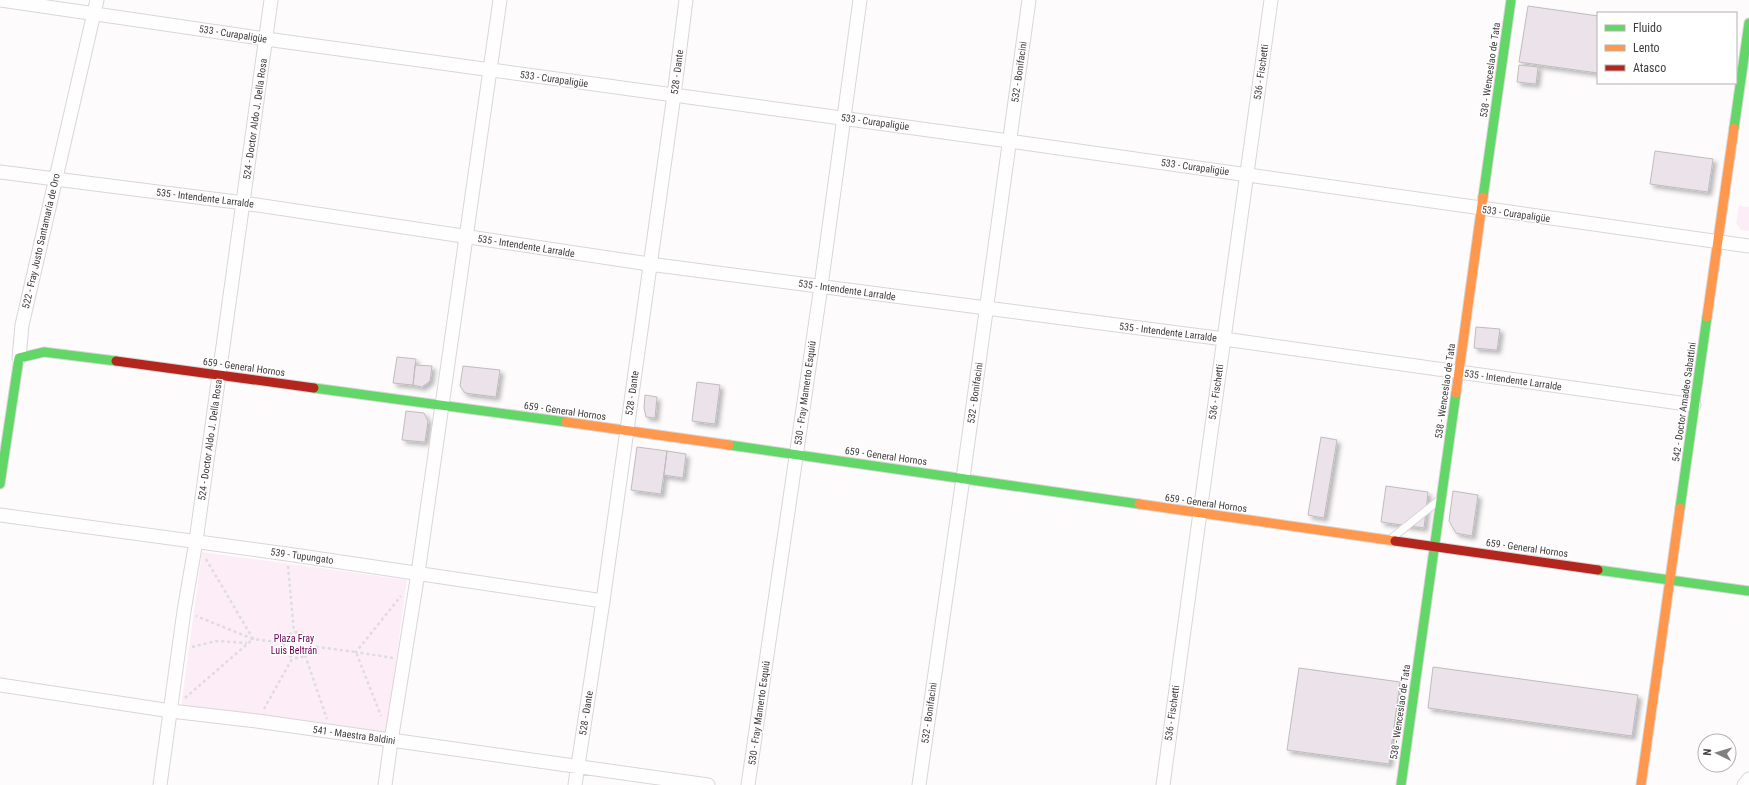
<svg xmlns="http://www.w3.org/2000/svg" width="1749" height="785" viewBox="0 0 1749 785" font-family="'Roboto Condensed',sans-serif">
<style>
.green{fill:#fcedf6}
.building{fill:#ece3ea;stroke:#bfbcbe;filter:url(#shadow)}
.lines{fill:none;stroke-linecap:round;stroke-linejoin:round}
.lane-casing{stroke:#d9d6d7;stroke-width:9}
.street-casing{stroke:#d9d6d7;stroke-width:15}
.fast-casing{stroke:#d9d6d7;stroke-width:11}
.slow-casing{stroke:#d9d6d7;stroke-width:11}
.jam-casing{stroke:#d9d6d7;stroke-width:11}
.path{stroke:#deddde;stroke-width:2.5;stroke-dasharray:3 3;stroke-linecap:butt}
.lane{stroke:#fffeff;stroke-width:7}
.street{stroke:#fffeff;stroke-width:13}
.fast{stroke:#63d668;stroke-width:9}
.slow{stroke:#ff974d;stroke-width:9}
.jam{stroke:#b3261e;stroke-width:9}
.labels{text-anchor:middle;dominant-baseline:central;stroke-width:3;stroke-linejoin:round;paint-order:stroke}
.street-label{font-size:10px;fill:#403c3e;stroke:#fff}
.park-label{font-size:10px;fill:#680055;stroke:#fff}
</style>
<defs>
<filter id="shadow"><feDropShadow dx="3.5" dy="3.5" stdDeviation="2" flood-color="#0004"/></filter>
</defs>
<rect width="100%" height="100%" fill="#fdfbfc"/>
<path class="green" d="M1739,206l10,1v24l-8,-1 -5,-7z
M202,552l205,28 -21,155 -205,-28z"/>
<path class="building" d="M1528,6l70,10v57l-79,-11z
M1519,65l19,2 -2,17 -19,-2z
M1655,151l58,8 -5,33 -58,-8z
M1476,327l24,2 -3,21 -23,-2z
M397,357l19,2 -3,26 -20,-2z
M415,365l17,1 -2,15 -8,6 -9,-2z
M463,366l37,4 -4,27 -31,-4 -5,-7z
M697,382l23,3 -5,39 -23,-3z
M645,395l12,2 -2,21 -9,-1 -2,-9z
M406,411l18,2 4,8 -3,21 -23,-2z
M1321,437l16,3 -13,78 -16,-3z
M637,447l30,4 -6,43 -30,-4z
M667,451l19,3 -3,24 -19,-3z
M1386,486l42,6 -4,36 -43,-6z
M1453,491l25,4 -6,41 -16,-3 -7,-12z
M1433,667l205,28 -6,41 -204,-28z
M1299,668l101,14 -11,82 -102,-14z"/>
<g class="lines">
<g class="lane-casing">
<path id="lane" d="M1393,537l45,-36"/>
</g>
<g class="street-casing">
<path id="street" d="M0,0l266,39 743,102 740,105
M0,172l244,31 405,61 575,75 470,66
M19,358l3,-33 75,-325
M0,515l287,39 316,47
M0,685l171,26 86,10 451,64
M160,785l24,-174 12,-70 75,-541
M385,785l6,-44 27,-168 82,-573
M575,785l28,-184 71,-506 12,-95
M748,785l73,-499 39,-286
M919,785l44,-307 66,-478
M1163,785c34,-262 73,-523 108,-785
M1744,785l5,-6"/>
</g>
<g class="fast-casing">
<path id="fast" d="M1734,128l15,-105
M1483,197l28,-197
M314,388l252,34
M729,445l410,59
M0,484l19,-126 25,-6 72,9
M1680,508l27,-191
M1598,570l151,21
M1401,785l55,-392"/>
</g>
<g class="slow-casing">
<path id="slow" d="M1707,317l27,-189
M1456,393l27,-196
M566,422l163,23
M1139,504l256,37
M1641,785l39,-277"/>
</g>
<g class="jam-casing">
<path id="jam" d="M116,361l198,27
M1395,541l203,29"/>
</g>
<path class="path" d="M206,559l47,80 31,4
M288,566l6,66
M284 645a13 13 0 1 1 26 0a13 13 0 1 1-26 0Z
M310,646l46,6 25,64
M192,647l24,-6 31,2
M305,655l22,64
M393,658l-37,-6 45,-56
M185,698l68,-59 -57,-23
M264,709l29,-52"/>
<use href="#lane" class="lane"/>
<use href="#street" class="street"/>
<use href="#fast" class="fast"/>
<use href="#slow" class="slow"/>
<use href="#jam" class="jam"/>
</g>
<g class="labels">
<g class="street-label">
<text transform="translate(233 34) rotate(9)">533 - Curapaligüe</text>
<text transform="translate(1490 70) rotate(-82)">538 - Wenceslao de Tata</text>
<text transform="translate(677 72) rotate(-83)">528 - Dante</text>
<text transform="translate(1019 72) rotate(-82)">532 - Bonifacini</text>
<text transform="translate(1261 72) rotate(-82)">536 - Fischetti</text>
<text transform="translate(554 79) rotate(8)">533 - Curapaligüe</text>
<text transform="translate(255 119) rotate(-82)">524 - Doctor Aldo J. Della Rosa</text>
<text transform="translate(875 122) rotate(8)">533 - Curapaligüe</text>
<text transform="translate(1195 167) rotate(8)">533 - Curapaligüe</text>
<text transform="translate(205 198) rotate(7)">535 - Intendente Larralde</text>
<text transform="translate(1516 214) rotate(8)">533 - Curapaligüe</text>
<text transform="translate(41 241) rotate(-77)">522 - Fray Justo Santamaría de Oro</text>
<text transform="translate(526 246) rotate(9)">535 - Intendente Larralde</text>
<text transform="translate(847 290) rotate(8)">535 - Intendente Larralde</text>
<text transform="translate(1168 332) rotate(7)">535 - Intendente Larralde</text>
<text transform="translate(244 367) rotate(8)">659 - General Hornos</text>
<text transform="translate(1513 380) rotate(8)">535 - Intendente Larralde</text>
<text transform="translate(1445 391) rotate(-82)">538 - Wenceslao de Tata</text>
<text transform="translate(1216 392) rotate(-82)">536 - Fischetti</text>
<text transform="translate(632 393) rotate(-82)">528 - Dante</text>
<text transform="translate(805 393) rotate(-82)">530 - Fray Mamerto Esquiú</text>
<text transform="translate(975 393) rotate(-82)">532 - Bonifacini</text>
<text transform="translate(1684 402) rotate(-82)">542 - Doctor Amadeo Sabattini</text>
<text transform="translate(565 411) rotate(8)">659 - General Hornos</text>
<text transform="translate(210 440) rotate(-82)">524 - Doctor Aldo J. Della Rosa</text>
<text transform="translate(886 456) rotate(8)">659 - General Hornos</text>
<text transform="translate(1206 503) rotate(8)">659 - General Hornos</text>
<text transform="translate(1527 548) rotate(8)">659 - General Hornos</text>
<text transform="translate(302 556) rotate(8)">539 - Tupungato</text>
<text transform="translate(1400 712) rotate(-82)">538 - Wenceslao de Tata</text>
<text transform="translate(586 713) rotate(-81)">528 - Dante</text>
<text transform="translate(759 713) rotate(-82)">530 - Fray Mamerto Esquiú</text>
<text transform="translate(929 713) rotate(-82)">532 - Bonifacini</text>
<text transform="translate(1172 713) rotate(-82)">536 - Fischetti</text>
<text transform="translate(354 735) rotate(8)">541 - Maestra Baldini</text>
</g>
<g class="park-label">
<text x="294" y="638">Plaza Fray<tspan x="294" dy="12">Luis Beltrán</tspan></text>
</g>
</g>
<rect x="1597" y="12" width="140" height="72" fill="#ffffff" stroke="#b3b1b2"/>
<rect x="1605" y="25" width="20" height="6" fill="#63d668" stroke="#b3b1b2"/>
<text x="1633" y="32" font-size="12" fill="#403c3e">Fluido</text>
<rect x="1605" y="45" width="20" height="6" fill="#ff974d" stroke="#b3b1b2"/>
<text x="1633" y="52" font-size="12" fill="#403c3e">Lento</text>
<rect x="1605" y="65" width="20" height="6" fill="#b3261e" stroke="#b3b1b2"/>
<text x="1633" y="72" font-size="12" fill="#403c3e">Atasco</text>
<g transform="translate(1717 753) rotate(275)"><circle r="19" fill="#ffffff" stroke="#b3b1b2"/>
<path d="M0-3L7 15L0 10L-7 15Z" fill="#827f80"/>
<text y="-6" font-size="11" font-weight="bold" text-anchor="middle" fill="#403c3e">N</text>
</g>
</svg>
